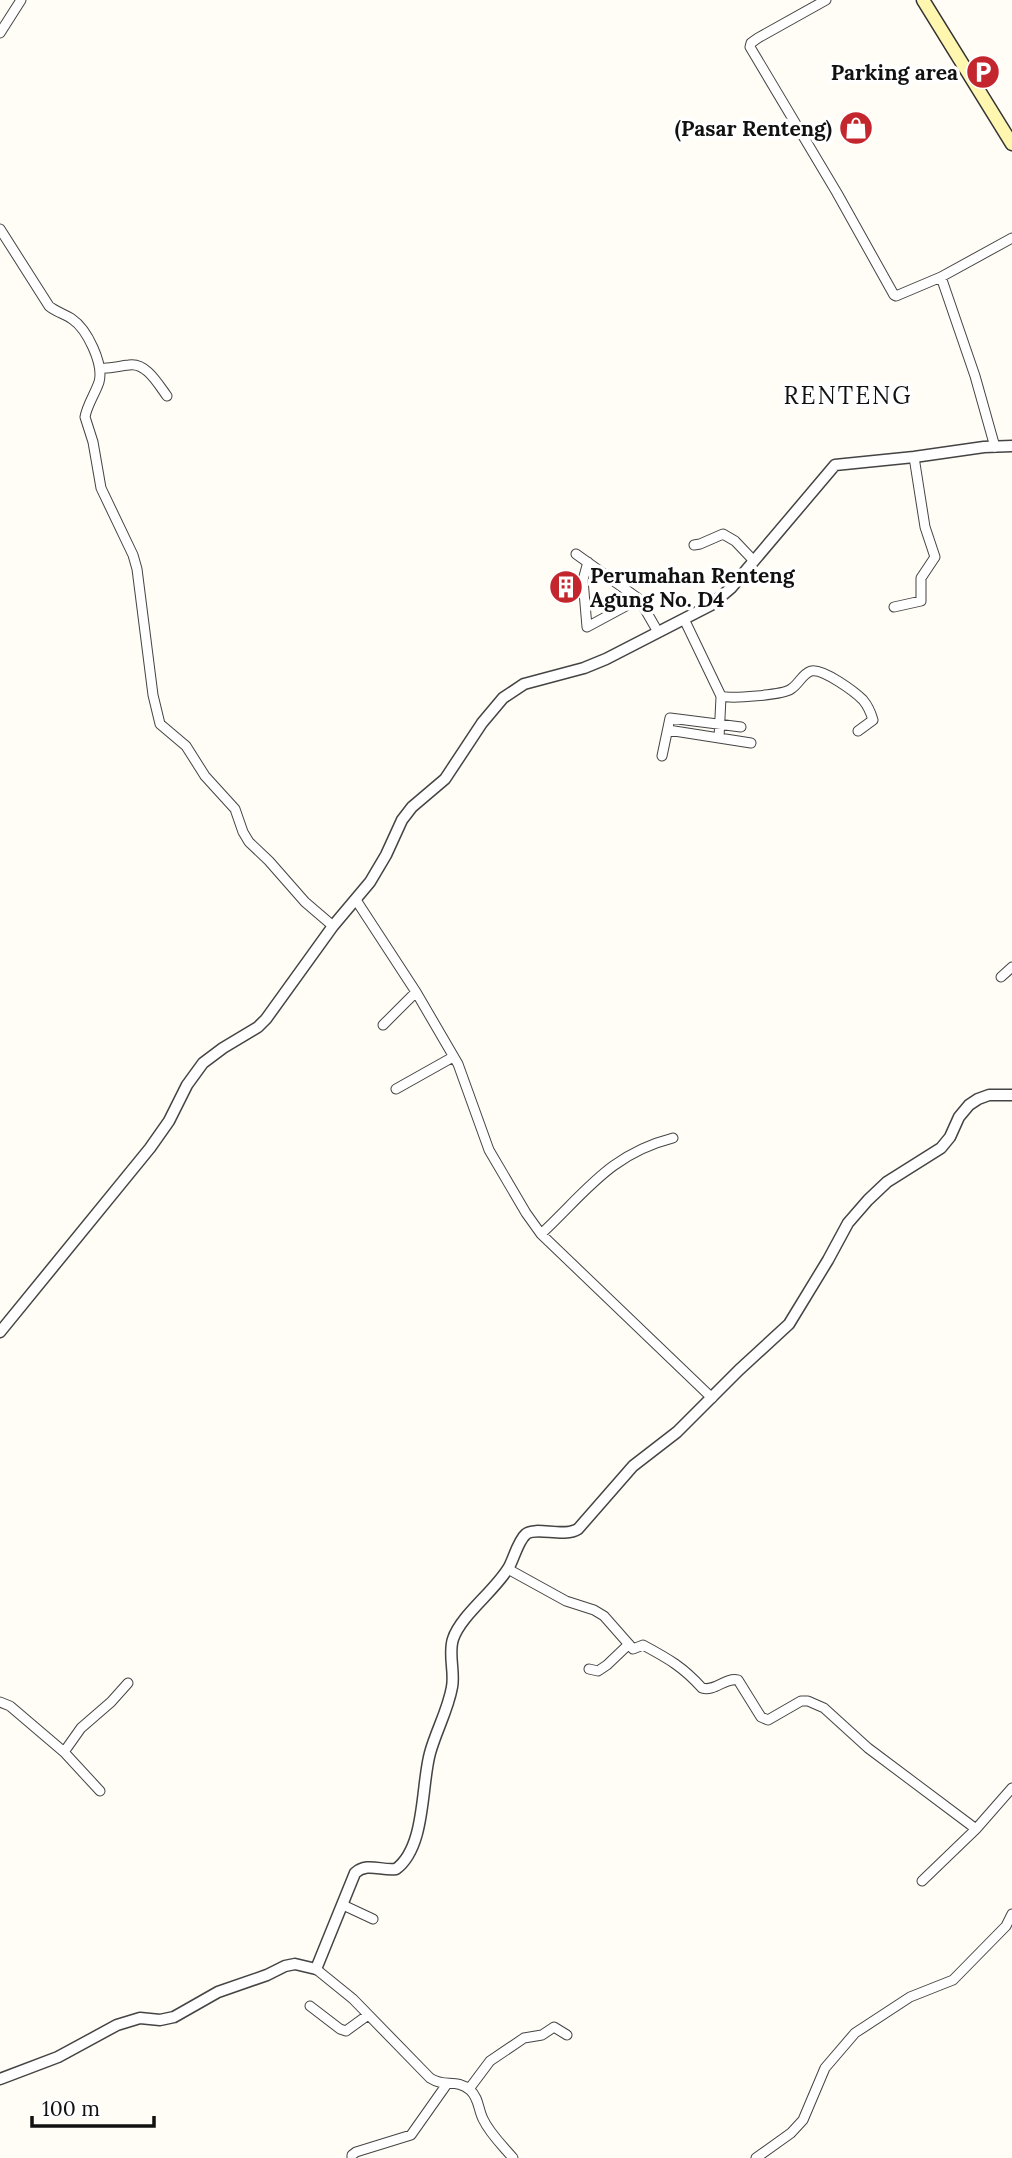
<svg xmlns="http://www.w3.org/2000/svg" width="1012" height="2158" viewBox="0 0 1012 2158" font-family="Lora,serif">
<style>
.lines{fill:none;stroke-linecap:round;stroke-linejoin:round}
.minor-casing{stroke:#444;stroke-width:11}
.tertiary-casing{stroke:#444;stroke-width:13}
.secondary-casing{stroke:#333;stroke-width:15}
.minor{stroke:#fff;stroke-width:9}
.tertiary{stroke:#fff;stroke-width:10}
.secondary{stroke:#fff6b0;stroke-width:12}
.labels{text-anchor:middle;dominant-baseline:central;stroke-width:7;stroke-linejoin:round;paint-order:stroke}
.poi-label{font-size:21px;font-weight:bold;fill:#111;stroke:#fff;text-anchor:end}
.quarter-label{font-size:24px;letter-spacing:2px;fill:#111;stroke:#fff}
</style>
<rect width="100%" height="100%" fill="#fffdf5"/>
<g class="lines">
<g class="minor-casing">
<path id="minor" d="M826,0l-68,38 -7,5 -1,4 87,146 57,102 2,1 45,-19 71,-39
M0,33l21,-33
M0,229l49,77c7,6 16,8 23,13 15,10 32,45 27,63 -4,12 -12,23 -14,35l8,25 8,46 32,67 4,14 16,126 7,29 26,22 19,30 30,33 8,23 6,10 20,19 36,41 28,24
M941,277l34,99 20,71
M100,368c11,1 18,-2 29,-3 17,-3 29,19 38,31
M694,545l6,-1 23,-10 12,7 19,20
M576,554l63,45 19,33
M588,562l-5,18 4,47 52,-28
M894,607l27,-6v-23l14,-21 -10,-30 -11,-70
M684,619l37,77c10,3 62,-1 70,-7 8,-5 11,-15 20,-18 12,-3 44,21 52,29 5,6 8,13 10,20l-15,11
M668,730l83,13
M719,738l2,-41
M662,756l8,-38 71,9
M356,900l60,92 42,72 31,86 37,63 15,21 171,164
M1001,977l11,-10
M383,1025l33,-33
M396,1089l57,-32
M541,1234c45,-42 69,-80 132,-96
M508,1569l58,32 28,9 10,6 29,33 10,-4c26,14 40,22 59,43 13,4 23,-11 36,-8l23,37 7,3 33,-19h7l16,7 44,40 108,81 -54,52
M589,1669l9,2 9,-6 22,-21
M0,1702l10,4 54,46 36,39
M64,1752l17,-24 30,-26 17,-19
M976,1829l36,-41
M343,1905l30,14
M316,1969l37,30 77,79c15,10 26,0 40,12 9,8 8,19 13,29 7,15 20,27 30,39
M310,2006l30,23 6,2 22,-16
M469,2089l21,-28 34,-23 18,-3 12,-8 13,8
M352,2158v-3l4,-3 55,-17 36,-51
M756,2158l35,-25 12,-13 22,-52 30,-35 55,-36 43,-17 53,-54 6,-12"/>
</g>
<g class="tertiary-casing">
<path id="tertiary" d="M0,1332l150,-184 19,-27 18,-36 16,-22 20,-15 35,-21 8,-8 67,-93 37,-44 16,-27 16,-35 10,-13 33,-28 37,-56 21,-25 21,-14 60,-16 22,-9 105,-54 20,-17 104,-123 79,-8 70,-10 28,-1
M0,2079l58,-22 59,-32 23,-7 20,2 14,-3 44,-25 49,-17 18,-9 10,-2 21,5 39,-96c12,-11 26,-2 41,-4 30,-22 25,-84 34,-116 6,-22 18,-43 22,-66 3,-15 -4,-33 1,-48 8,-24 42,-48 56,-72 5,-9 9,-26 17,-33 10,-8 38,4 52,-5l55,-63 44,-34 62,-62 50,-46 39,-64 20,-37 20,-23 19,-18 54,-34 9,-11 9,-20 10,-12 9,-6 11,-4h23"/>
</g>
<g class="secondary-casing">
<path id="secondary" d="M923,0l89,144"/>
</g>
<use href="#minor" class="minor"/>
<use href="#tertiary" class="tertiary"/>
<use href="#secondary" class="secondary"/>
</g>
<defs>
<g id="parking-disc" transform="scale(1.75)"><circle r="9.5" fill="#c4262e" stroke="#fff"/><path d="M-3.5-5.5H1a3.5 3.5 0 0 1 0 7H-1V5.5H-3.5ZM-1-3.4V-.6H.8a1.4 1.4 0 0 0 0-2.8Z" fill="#fff"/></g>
<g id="shop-disc" transform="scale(1.75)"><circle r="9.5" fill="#c4262e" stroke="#fff"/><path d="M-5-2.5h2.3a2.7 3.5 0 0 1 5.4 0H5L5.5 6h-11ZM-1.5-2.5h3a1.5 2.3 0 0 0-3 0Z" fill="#fff"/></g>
<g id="building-disc" transform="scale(1.75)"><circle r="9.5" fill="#c4262e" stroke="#fff"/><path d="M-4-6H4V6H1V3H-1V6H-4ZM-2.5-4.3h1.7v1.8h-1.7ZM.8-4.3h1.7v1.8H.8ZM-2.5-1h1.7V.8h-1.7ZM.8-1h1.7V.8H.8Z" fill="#fff"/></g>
</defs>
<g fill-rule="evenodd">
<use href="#parking-disc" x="983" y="72"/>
<use href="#shop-disc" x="856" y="128"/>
<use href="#building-disc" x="566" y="587"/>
</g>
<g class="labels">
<g class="poi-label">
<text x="958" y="72">Parking area</text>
<text x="832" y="128">(Pasar Renteng)</text>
<text x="590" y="575" text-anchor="start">Perumahan Renteng<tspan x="590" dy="24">Agung No. D4</tspan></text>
</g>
<g class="quarter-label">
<text x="848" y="395">RENTENG</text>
</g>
</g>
<path d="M32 2116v10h122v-10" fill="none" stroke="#111111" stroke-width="3.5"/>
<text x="42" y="2116" font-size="21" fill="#111111" stroke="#ffffff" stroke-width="5" paint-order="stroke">100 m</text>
</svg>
